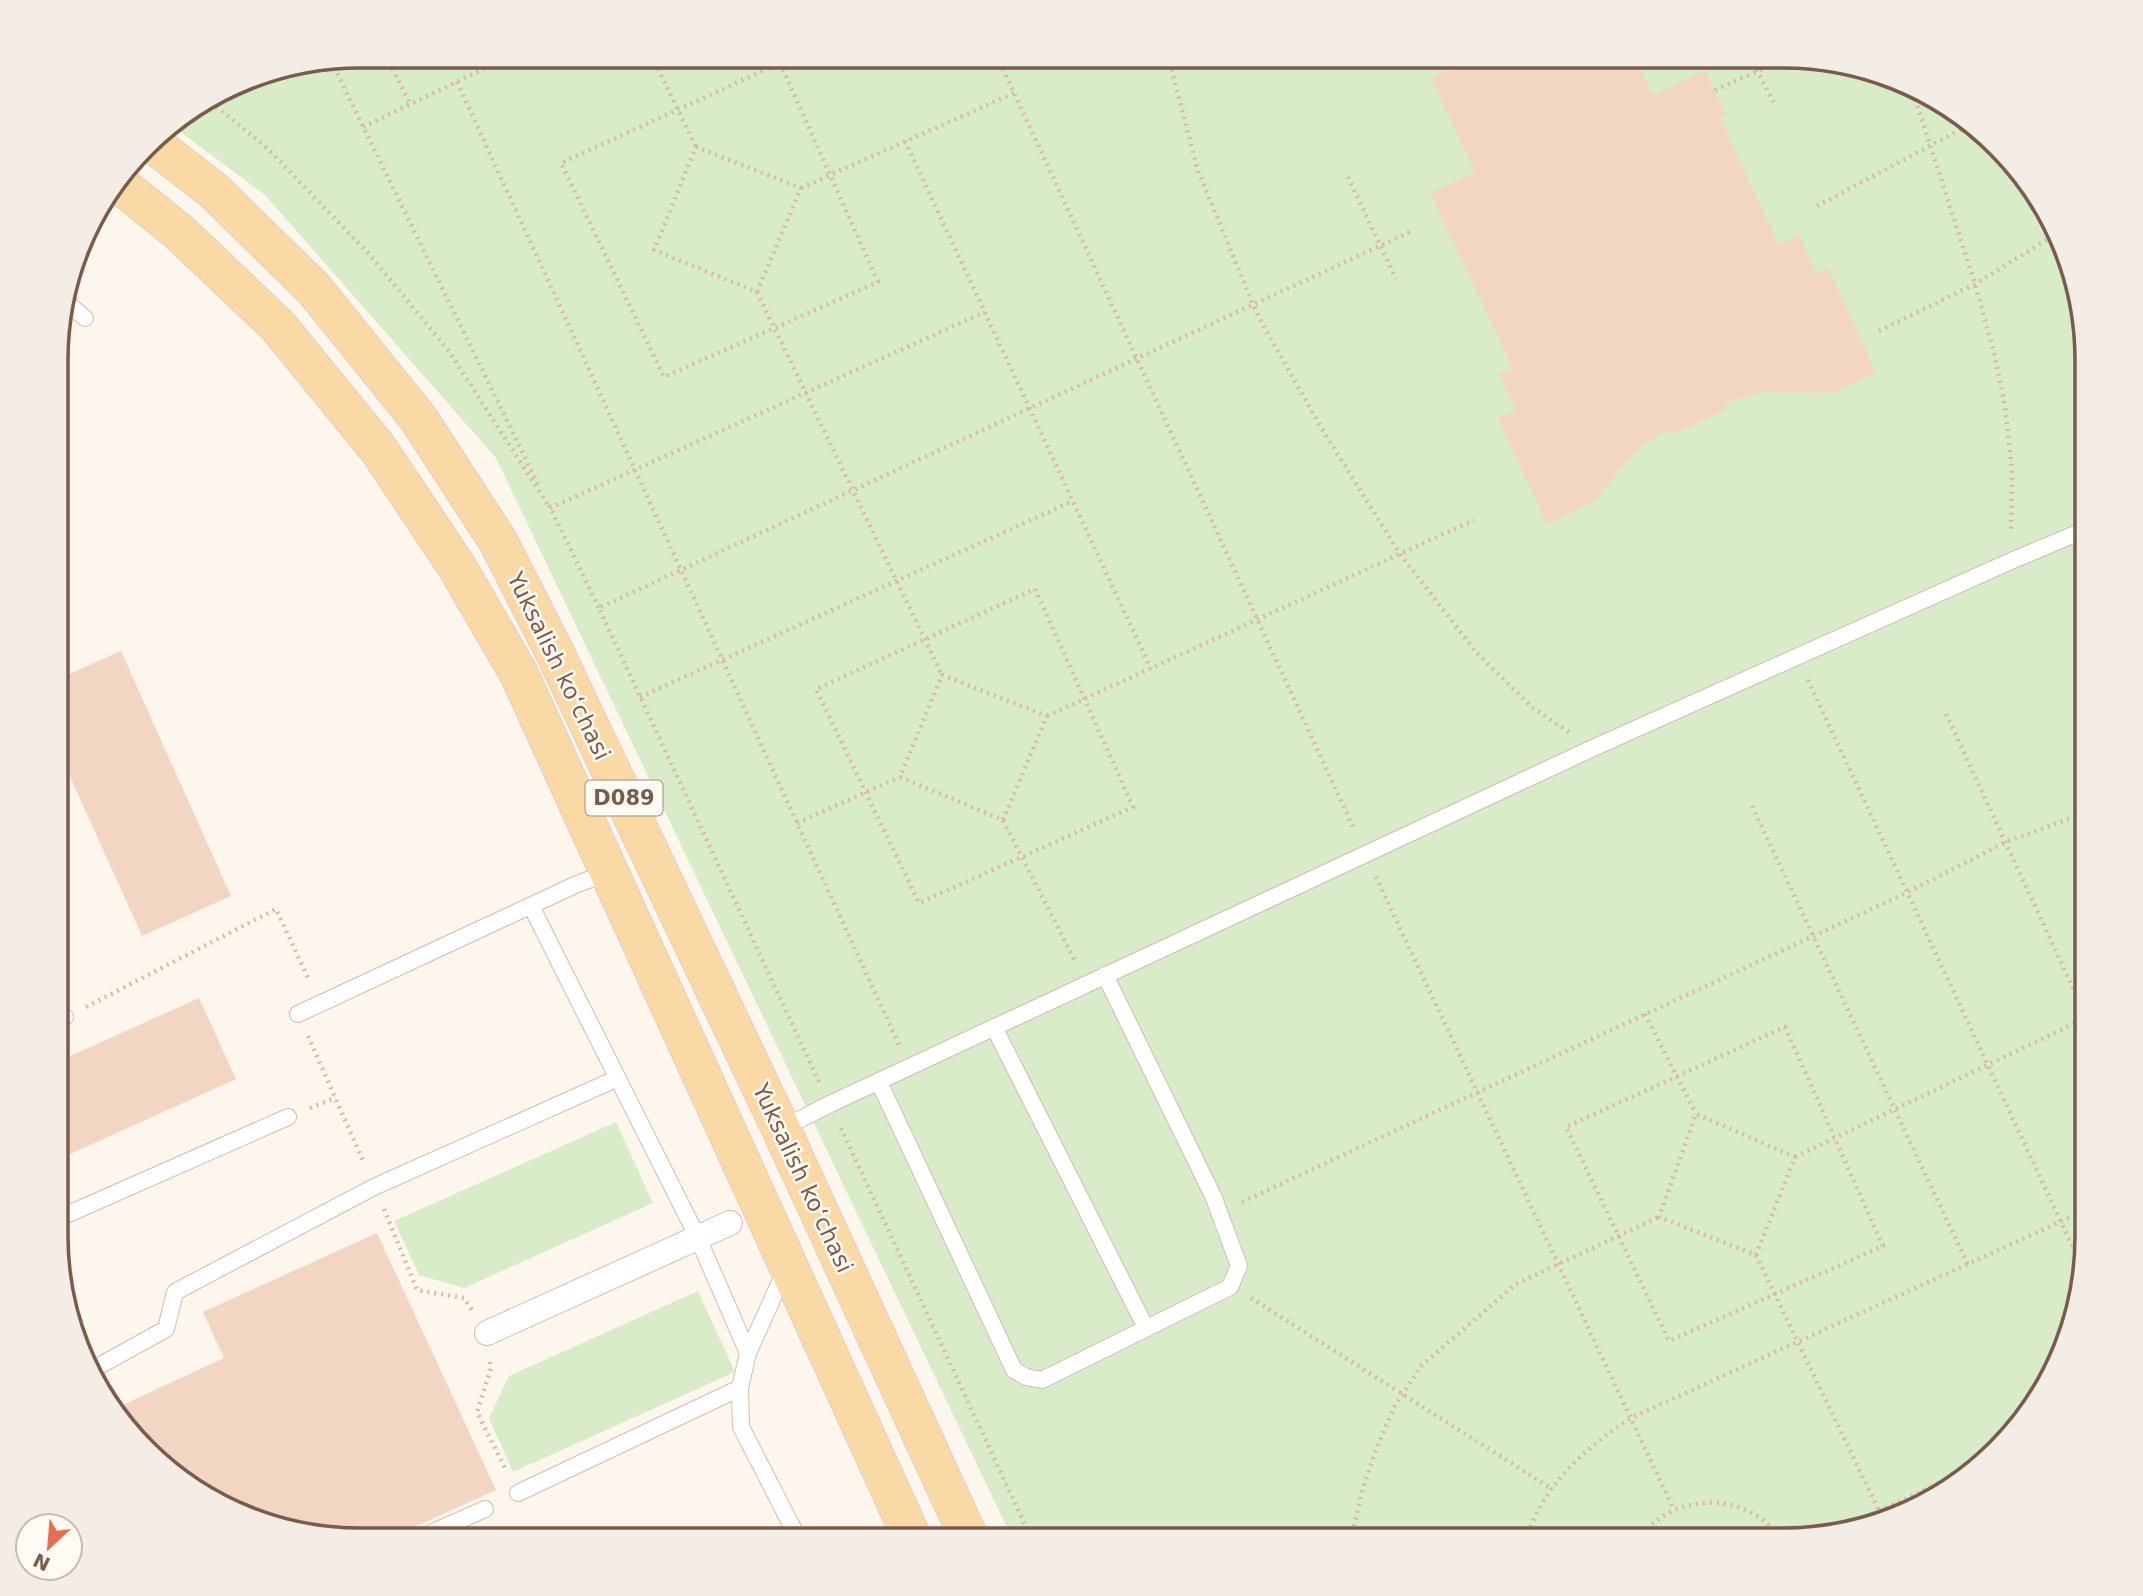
<svg xmlns="http://www.w3.org/2000/svg" width="2143" height="1596" viewBox="0 0 2143 1596" font-family="'DejaVu Sans',sans-serif">
<style>
.green{fill:#d8ecc9}
.building{fill:#f3d5c3}
.lines{fill:none;stroke-linecap:round;stroke-linejoin:round}
.service-casing{stroke:#d1beb0;stroke-width:18}
.pedestrian-casing{stroke:#d1beb0;stroke-width:26}
.primary-casing{stroke:#dad1cd;stroke-width:40}
.path{stroke:#d9b8a5;stroke-width:4.5;stroke-dasharray:2 5;stroke-linecap:butt}
.service{stroke:#fff;stroke-width:16}
.pedestrian{stroke:#fff;stroke-width:24}
.primary{stroke:#fbd9a5;stroke-width:38}
.labels{text-anchor:middle;dominant-baseline:central;stroke-width:5;stroke-linejoin:round;paint-order:stroke}
.shield{fill:#fffaf3;stroke:#a28b7f;stroke-width:2}
.shield-label{font-size:21px;font-weight:bold;fill:#7a5c4d}
.street-label{font-size:23px;fill:#7a5c4d;stroke:#fffaf3}
.rim{fill:none;stroke:#7a5c4d;stroke-width:3.5}
</style>
<rect width="100%" height="100%" fill="#fdf6ec"/>
<path class="green" d="M360,56l1442,1 97,22 84,52 73,95 31,134 -1,896 -22,97 -52,83 -95,73 -134,31h-770l-517,-1082 -231,-263 -94,-70 91,-53z
M616,1122l37,81 -189,85 -45,-13 -25,-54z
M698,1291l37,81 -222,100 -24,-54 20,-42z"/>
<path class="building" d="M1478,56l157,1 18,38 52,-24 21,44 -6,3 59,127 20,-10 18,39 11,-6 48,104 -44,21 -70,-1 -38,11 2,7 -55,25 -3,-6 -30,20 -45,53 -46,22 -49,-106 18,-8 -17,-36 14,-6 -83,-175 45,-21 -44,-94z
M121,651l110,245 -89,40 -84,-186v-71z
M199,998l37,81 -179,81v-98z
M377,1233l119,257 -108,49h-47l-97,-22 -84,-52 -44,-57 108,-50 -21,-46z"/>
<g class="lines">
<g class="service-casing">
<path id="service" d="M65,301l20,17
M531,906l167,332 50,115
M298,1014l277,-129 34,-13
M57,1021l8,-4
M994,1027l152,301
M879,1082l135,288 12,7 16,3 188,-93 9,-21 -25,-68 -109,-223
M781,1129l49,-25 763,-356 418,-187 76,-32
M57,1219l231,-102
M785,1271l-37,82 -8,35 1,39 58,113
M88,1372l78,-43 9,-37 199,-105 244,-109
M518,1493l222,-105
M417,1539l68,-30"/>
</g>
<g class="pedestrian-casing">
<path id="pedestrian" d="M487,1333l243,-110"/>
</g>
<g class="primary-casing">
<path id="primary" d="M151,142l63,49 100,98 104,129 80,123 57,112 226,476 189,411
M118,183l61,49 99,94 101,124 78,117 62,107 394,866"/>
</g>
<path class="path" d="M386,56l24,48
M652,56l44,91
M997,56l358,775
M1168,56l30,115 60,145 64,113 78,125 76,98 57,56 36,24
M1750,57l24,46
M331,61l209,427
M780,63l98,219 -214,95 -103,-214z
M457,82l442,963
M1911,86l64,198 19,68 11,54 7,64 -1,63
M1715,90l74,-33
M211,102l56,46 102,106 79,96 102,158 435,-196
M363,127l147,-71
M905,141l246,528
M1348,177l48,102
M801,188l213,-95
M1817,206l154,-82
M757,292l44,-104 -105,-41 -42,103 103,42 185,383
M1879,331l96,-47 83,-51
M549,505l50,103
M1035,589l98,218 -214,96 -103,-214z
M1808,680l275,589
M640,697l433,-196
M1946,714l140,302
M1047,716l427,-196
M1752,806l216,459
M1003,820l44,-104 -105,-41 -42,102 103,43 73,143
M797,823l103,-46
M1376,877l298,633
M86,1007l190,-98 33,71
M1645,1014l51,100
M1785,1027l98,219 -214,95 -103,-214z
M308,1036l56,127
M819,1082l-220,-474 815,-378
M310,1108l25,-10
M841,1128l191,412
M1795,1157l291,-139
M1242,1202l666,-310 98,-50 81,-30
M384,1209l33,81 47,8 8,12
M1756,1255l39,-98 -99,-43 -37,103 97,38 126,262
M1251,1298l301,191
M490,1362l1,6 -14,44 29,58
M2048,1379c2,-19 10,-35 21,-50
M1854,1523l115,-54
M1351,1540l10,-45 15,-46 19,-43 26,-40 95,-82 143,-67
M1526,1540c16,-54 59,-92 105,-122l455,-208
M1638,1540c25,-37 77,-48 116,-26 11,6 19,16 27,26"/>
<use href="#service" class="service"/>
<use href="#pedestrian" class="pedestrian"/>
<use href="#primary" class="primary"/>
</g>
<g class="labels">
<rect class="shield" x="585.5" y="780.5" width="77" height="35" rx="5"/>
<g class="shield-label">
<text x="624" y="798">D089</text>
</g>
<g class="street-label">
<text transform="translate(559 666) rotate(64)">Yuksalish koʻchasi</text>
<text transform="translate(803 1178) rotate(65)">Yuksalish koʻchasi</text>
</g>
</g>
<path d="M0 0H2143V1596H0ZM360 68H1783A292 292 0 0 1 2075 360V1236A292 292 0 0 1 1783 1528H360A292 292 0 0 1 68 1236V360A292 292 0 0 1 360 68Z" fill="#f4ede6" fill-rule="evenodd"/>
<path class="rim" d="M360 68H1783A292 292 0 0 1 2075 360V1236A292 292 0 0 1 1783 1528H360A292 292 0 0 1 68 1236V360A292 292 0 0 1 360 68Z"/>
<g transform="translate(49 1547) rotate(206)"><circle r="33" fill="#fffaf3" stroke="#cabbb1" stroke-width="2"/>
<path d="M0-5L12 26L0 18L-12 26Z" fill="#e76f51"/>
<text y="-10" font-size="19" font-weight="bold" text-anchor="middle" fill="#7a5c4d">N</text>
</g>
</svg>
